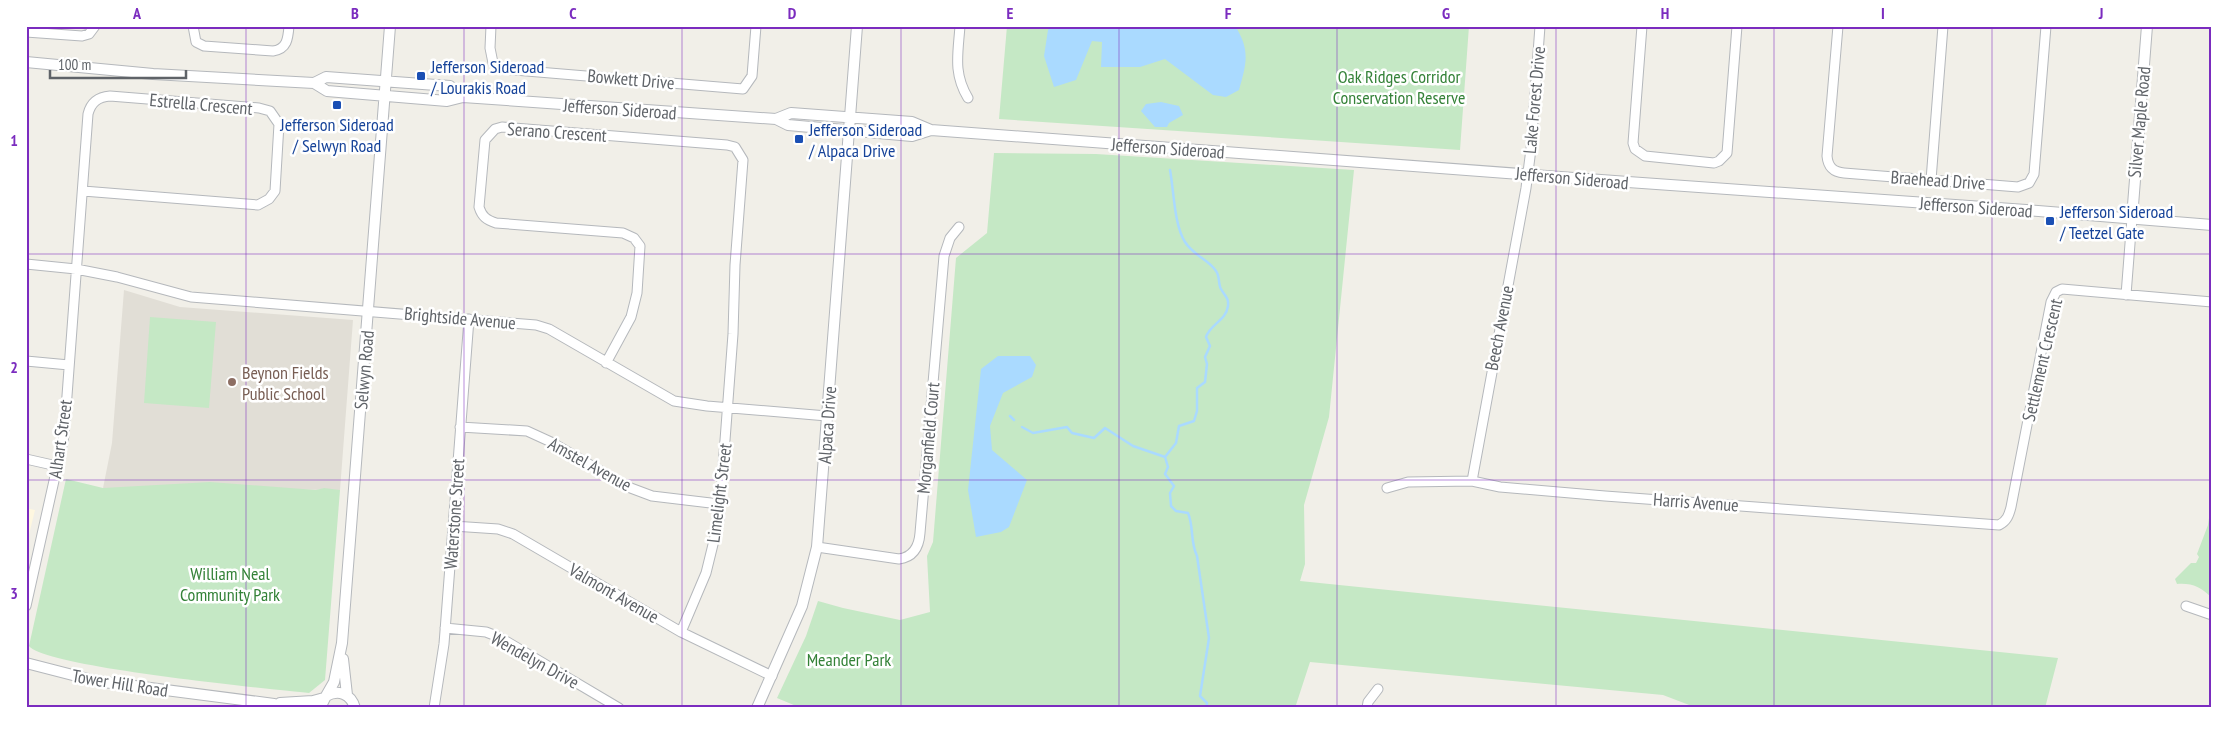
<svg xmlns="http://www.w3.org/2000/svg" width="2238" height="734" viewBox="0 0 2238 734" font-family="'PT Sans Narrow',sans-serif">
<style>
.commercial{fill:#fef7e0}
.education{fill:#e1ded6}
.green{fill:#c5e8c5}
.water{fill:#aadaff}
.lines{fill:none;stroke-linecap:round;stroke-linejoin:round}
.stream{stroke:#aadaff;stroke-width:2.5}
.minor-casing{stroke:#b5b8bc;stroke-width:11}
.tertiary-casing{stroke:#b5b8bc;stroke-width:12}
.minor{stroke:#fff;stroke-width:9}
.tertiary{stroke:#fff;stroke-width:10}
.grid{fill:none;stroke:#7b2cbf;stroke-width:1;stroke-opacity:0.55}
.transit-dot{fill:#1a4fb4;stroke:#fff;stroke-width:2}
.education-dot{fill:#8d6e63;stroke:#fff;stroke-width:2}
.labels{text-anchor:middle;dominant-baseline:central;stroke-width:5;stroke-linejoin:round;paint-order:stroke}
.transit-label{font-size:18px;fill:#164399;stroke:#fff;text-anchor:start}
.park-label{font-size:18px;fill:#348238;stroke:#fff}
.street-label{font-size:18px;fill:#5f6368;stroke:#fff}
.education-label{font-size:18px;fill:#785e54;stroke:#fff;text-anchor:start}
.neatline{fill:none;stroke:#7b2cbf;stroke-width:2}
.grid-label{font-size:16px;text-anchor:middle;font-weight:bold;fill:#7b2cbf}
</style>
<rect width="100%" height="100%" fill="#f1efe8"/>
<path class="commercial" d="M26,508l9,2 -9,37z"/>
<path class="education" d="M124,290l56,17 173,13 -13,170 -237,-2 9,-45z"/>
<path class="green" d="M1007,26h462l-9,124 -461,-31z
M994,153l102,1 258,16 -25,247 -25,88 1,59 -5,17 758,77 -13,50h-348l-34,-13 -353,-33 -15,46h-494l-24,-10 29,-62 12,-35 25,7 57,12 30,-8 -3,-56 6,-14 23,-284 31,-25z
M150,317l66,5 -7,86 -65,-5z
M66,479l37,9 107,-6 106,8 8,-2 16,2 -15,190 -16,13c-39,-4 -265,-26 -280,-47z
M2212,497v98l-1,2c-11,-10 -18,-14 -34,-13l-2,-5 16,-16h5l3,-6 -2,-3 11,-29z"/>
<path class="water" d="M1051,26h184c16,24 11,39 4,64l-13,7 -13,-2 -48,-36 -25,8h-39l1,-25 -10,-1 -16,39 -22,7 -10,-31 4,-26z
M1161,102l18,4 4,9 -14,8 -2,4h-12l-14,-16 5,-7z
M998,356h32l6,9 -4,12 -29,16 -13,33 2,24 35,30 -18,47 -8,5 -25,5 -8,-47 13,-121z"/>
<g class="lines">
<path class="stream" d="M1010,416l4,4
M1022,427l11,6 34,-6 5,6 22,5 11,-10 28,18 32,11
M1165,457l11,-14 3,-17 15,-5 3,-10v-23l8,-6 2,-18 -2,-7 5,-11 -4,-9c4,-13 20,-16 22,-31 1,-8 -3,-10 -7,-17 -3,-5 -1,-13 -5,-18 -7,-11 -22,-15 -31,-29 -11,-17 -11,-51 -15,-72
M1165,457l3,10 -3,7 9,12 -4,7 1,13 5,5 12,2c6,14 2,29 9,43l12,82 -9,58 7,7 -1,5"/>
<g class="minor-casing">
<path id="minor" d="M193,26l3,16 8,4 69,5c14,-2 15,-12 16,-25
M491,26l-1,22 3,15 10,6 240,20 9,-13 4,-50
M960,26c-2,28 -7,47 8,72
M1642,26l-9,117 2,6 10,7 69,7 5,-2 8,-8 10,-127
M1838,26l-11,130c1,11 6,16 17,17l174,14 11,-4 5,-9 12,-148
M26,32l56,4 7,-2 6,-8
M1931,180l12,-154
M26,264l50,5 41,8 74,20 345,28 13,4 125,72 33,5 120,10
M2126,295l6,-77
M26,361l43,4
M606,363l25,-46 6,-24 3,-47 -6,-8 -11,-5 -127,-10c-9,-3 -14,-6 -17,-16l6,-67 10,-11 7,-2 225,18 8,2 8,13 -8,105 -2,69 -14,186 -13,53 -25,59
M460,427l67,4 24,11 77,45 24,9 67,8
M26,459l31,7
M1472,481l54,-293 5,-39 9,-123
M1387,488l21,-6 64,-1 28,6 105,9 394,29c8,-4 10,-10 12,-18l40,-205 5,-10 6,-3 150,13
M453,526l45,3 15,5 168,98 91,44
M817,547l82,12c14,-2 20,-12 21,-26l24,-277 6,-18 9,-11
M26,606l38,-170 24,-322c3,-12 10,-17 22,-18l149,12 11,3 9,13 -4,67 -6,8 -11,6 -175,-14
M2186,606l26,9
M445,628l41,4 13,5 120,71
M434,708l10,-64 25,-325
M1367,708l1,-6 10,-13"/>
</g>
<g class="tertiary-casing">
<path id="tertiary" d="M26,62l127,12 161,9 13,8 120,10 16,-4 313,22 12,6 124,11 19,-6
M314,83l12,-6 124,9 13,11
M776,119l15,-6 121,9 19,8 697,52 398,28 186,15
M2132,218l15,-192
M343,659l4,36
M26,663l70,18 178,23 13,4
M326,696l8,-14 8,-39 48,-617
M280,703l33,-2 11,-3
M320,708l6,-12c13,-7 25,-2 29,12
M757,708l45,-102 15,-59 40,-521"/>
</g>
<use href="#minor" class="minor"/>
<use href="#tertiary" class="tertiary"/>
</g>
<path class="grid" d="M246,26v682M464,26v682M682,26v682M901,26v682M1119,26v682M1337,26v682M1556,26v682M1774,26v682M1992,26v682M26,254h2186M26,480h2186"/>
<g class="transit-dot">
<rect x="416" y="71" width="10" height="10" rx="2.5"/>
<rect x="332" y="100" width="10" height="10" rx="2.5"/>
<rect x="794" y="134" width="10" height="10" rx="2.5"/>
<rect x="2045" y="216" width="10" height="10" rx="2.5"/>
</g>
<circle class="education-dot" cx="232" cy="382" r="5"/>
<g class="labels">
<g class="transit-label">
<text x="431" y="66">Jefferson Sideroad<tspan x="431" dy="21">/ Lourakis Road</tspan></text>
<text x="337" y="124" text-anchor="middle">Jefferson Sideroad<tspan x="337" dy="21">/ Selwyn Road</tspan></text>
<text x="809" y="129">Jefferson Sideroad<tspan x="809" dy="21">/ Alpaca Drive</tspan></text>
<text x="2060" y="211">Jefferson Sideroad<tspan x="2060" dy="21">/ Teetzel Gate</tspan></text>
</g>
<g class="park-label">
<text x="1399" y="76">Oak Ridges Corridor<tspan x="1399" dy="21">Conservation Reserve</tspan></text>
<text x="230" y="573">William Neal<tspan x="230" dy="21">Community Park</tspan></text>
<text x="849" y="659">Meander Park</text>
</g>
<g class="street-label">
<text transform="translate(631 79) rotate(5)">Bowkett Drive</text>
<text transform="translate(1534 100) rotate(-85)">Lake Forest Drive</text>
<text transform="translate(201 104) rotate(5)">Estrella Crescent</text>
<text transform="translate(620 109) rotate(4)">Jefferson Sideroad</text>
<text transform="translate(2139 122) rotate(-85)">Silver Maple Road</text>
<text transform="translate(557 132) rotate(4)">Serano Crescent</text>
<text transform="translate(1168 148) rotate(4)">Jefferson Sideroad</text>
<text transform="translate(1572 178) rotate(5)">Jefferson Sideroad</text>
<text transform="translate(1938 180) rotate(4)">Braehead Drive</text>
<text transform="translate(1976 207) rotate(4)">Jefferson Sideroad</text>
<text transform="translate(460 318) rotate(5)">Brightside Avenue</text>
<text transform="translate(1499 328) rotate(-79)">Beech Avenue</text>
<text transform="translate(2042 360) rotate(-77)">Settlement Crescent</text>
<text transform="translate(364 370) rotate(-85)">Selwyn Road</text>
<text transform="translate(827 425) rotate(-86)">Alpaca Drive</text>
<text transform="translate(928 438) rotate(-85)">Morganfield Court</text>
<text transform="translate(60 439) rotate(-82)">Alhart Street</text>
<text transform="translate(590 464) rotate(29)">Amstel Avenue</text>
<text transform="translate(719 493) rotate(-83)">Limelight Street</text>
<text transform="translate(1696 502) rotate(4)">Harris Avenue</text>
<text transform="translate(454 514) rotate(-86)">Waterstone Street</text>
<text transform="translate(614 593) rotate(30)">Valmont Avenue</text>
<text transform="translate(535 660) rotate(29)">Wendelyn Drive</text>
<text transform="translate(120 683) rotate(9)">Tower Hill Road</text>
</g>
<g class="education-label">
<text x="242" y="372">Beynon Fields<tspan x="242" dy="21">Public School</tspan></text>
</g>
</g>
<rect width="2238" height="734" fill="none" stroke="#ffffff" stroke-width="55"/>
<path d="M50 70v8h136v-8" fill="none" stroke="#5f6368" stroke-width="2.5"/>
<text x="58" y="70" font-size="15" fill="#5f6368" stroke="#ffffff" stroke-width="4" paint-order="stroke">100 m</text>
<rect x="28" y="28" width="2182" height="678" class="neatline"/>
<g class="grid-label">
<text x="137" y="19">A</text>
<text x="355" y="19">B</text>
<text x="573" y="19">C</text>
<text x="792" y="19">D</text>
<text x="1010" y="19">E</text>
<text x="1228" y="19">F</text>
<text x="1446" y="19">G</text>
<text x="1665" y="19">H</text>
<text x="1883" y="19">I</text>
<text x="2101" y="19">J</text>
<text x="14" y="146">1</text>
<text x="14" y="373">2</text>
<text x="14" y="599">3</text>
</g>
</svg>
